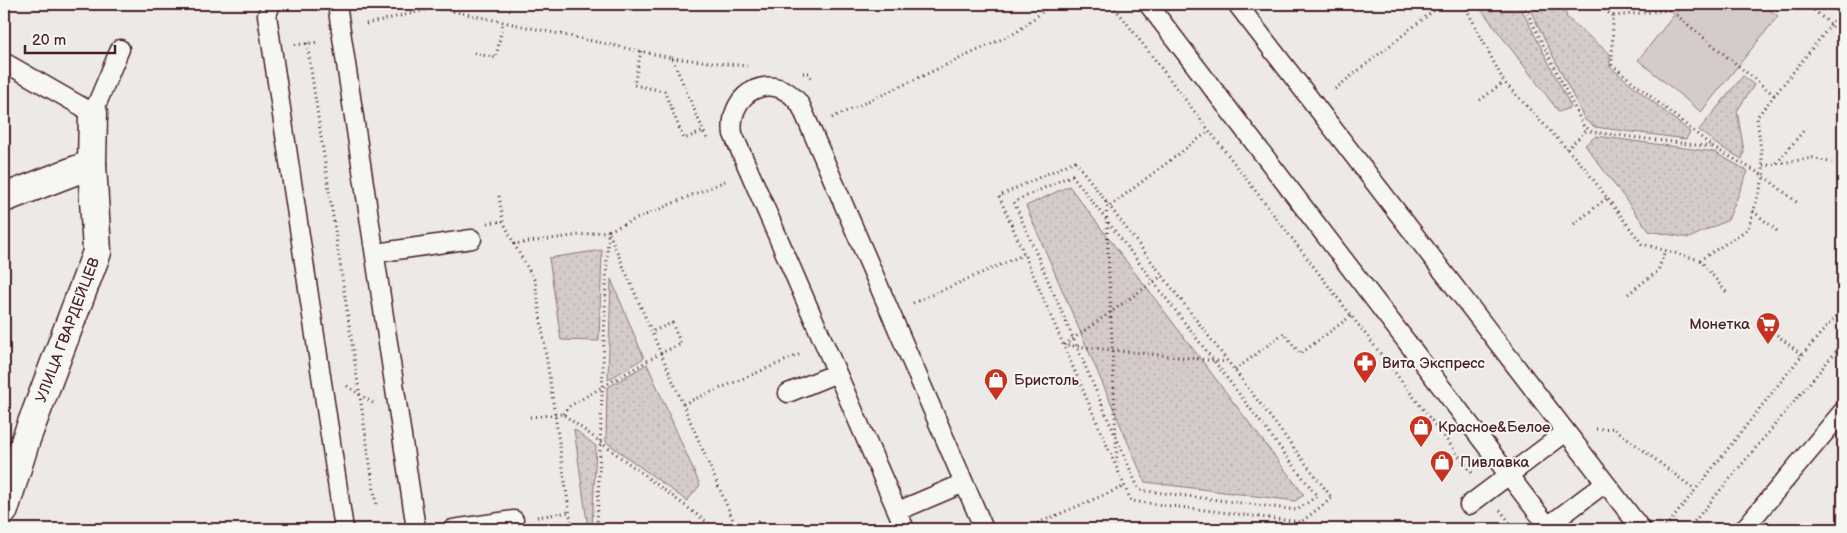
<svg xmlns="http://www.w3.org/2000/svg" width="1847" height="533" viewBox="0 0 1847 533" font-family="'Balsamiq Sans',sans-serif">
<style>
.park{fill:url(#park-dots);stroke:#8f757a}
.pitch{fill:#d4cbca;stroke:#8f757a}
.lines{fill:none;stroke-linecap:round;stroke-linejoin:round}
.service-casing{stroke:#4a1f2b;stroke-width:21}
.minor-casing{stroke:#4a1f2b;stroke-width:31}
.path{stroke:#4a1f2b;stroke-width:3;stroke-dasharray:1 4;stroke-linecap:butt}
.service{stroke:#f6f6f2;stroke-width:18}
.minor{stroke:#f6f6f2;stroke-width:28}
.labels{text-anchor:middle;dominant-baseline:central;stroke-width:4;stroke-linejoin:round;paint-order:stroke}
.poi-label{font-size:15px;fill:#4a1f2b;stroke:#f6f6f2;text-anchor:start}
.street-label{font-size:15px;fill:#4a1f2b;stroke:#f6f6f2}
</style>
<defs>
<pattern id="park-dots" width="8" height="8" patternUnits="userSpaceOnUse" patternTransform="scale(1.25)"><rect width="8" height="8" fill="#d4cbca"/><path d="M2 2h.1M6 6h.1" fill="none" stroke="#b8aeae" stroke-width="1.8" stroke-linecap="round"/></pattern>
</defs>
<rect width="100%" height="100%" fill="#ece9e6"/>
<filter id="ink" filterUnits="userSpaceOnUse"><feTurbulence type="fractalNoise" baseFrequency=".02" numOctaves="2"/><feDisplacementMap in="SourceGraphic" scale="10" xChannelSelector="R" yChannelSelector="G"/><feConvolveMatrix kernelMatrix="1 2 1 2 8 2 1 2 1" color-interpolation-filters="sRGB"/></filter>
<g filter="url(#ink)">
<path class="park" d="M1477,4h42l52,103 -12,5z
M1527,4h36l4,14 43,36v13l80,65 -4,7 -91,-12 -10,-7z
M1743,76l11,9 -17,26 7,40 -2,8 -26,-15 -17,-14z
M1596,136l118,16 34,19 -20,49 -39,18 -40,-7 -64,-86z
M1069,186l235,309 -9,6 -150,-19 -119,-276z
M602,250l-3,91 -38,-1 -12,-82z
M611,279l33,79 -36,22z
M647,364l53,121 -13,16 -81,-59 1,-54z
M574,429l22,17 -4,83h-4z"/>
<path class="pitch" d="M1683,4h79l16,12 -77,96 -63,-52z"/>
<g class="lines">
<g class="service-casing">
<path id="service" d="M271,4l-4,11 77,514
M337,4l79,525
M1148,4l402,525
M1237,4l404,525
M4,62l89,51 27,-64
M376,253l96,-14
M788,393l49,-20
M1469,505l97,-73
M898,511l66,-28
M1548,526l57,-43
M453,529l61,-9
M905,529l-172,-395c-6,-44 43,-66 68,-28l183,423
M1744,529l99,-118"/>
</g>
<g class="minor-casing">
<g id="minor">
<path d="M4,198l88,-34"/>
<path id="s1" d="M4,510l22,-71 71,-187 -5,-88 1,-51"/>
</g>
</g>
<path class="path" d="M419,4l253,54 35,81
M1112,4l360,469
M1464,4l40,78 79,84 59,78 58,16 48,-31 16,-53 -7,-59 86,-107
M1523,4l60,121 9,7 120,15
M1596,4l17,12
M1806,4l37,30
M366,24l68,-16
M307,43l69,461
M295,45l24,-3
M641,51l-7,34 30,6 20,48 20,-8
M474,53l22,5 7,-36
M672,58l75,8
M803,73h6l3,7
M1335,89l107,-85
M1774,95l-104,-85 -57,6 -1,49 101,82 51,29 35,28
M1480,100l24,-18
M832,118l185,-86 35,-28
M1567,149l21,-20
M1075,161l257,337 -31,24 -170,-21 -132,-305z
M1777,163l28,-34
M1763,166l50,-8 19,5
M1072,175l245,321 -20,14 -158,-20 -125,-288z
M725,181l-117,50 129,298
M499,196l4,25 11,23 94,-13 -11,298
M1106,202l11,261
M1110,206l99,-75
M1753,211l24,20
M488,223l15,-2
M1574,224l33,-26
M514,244l21,37 37,248
M1700,260l27,33
M1163,275l-99,70 163,17
M1628,294l30,-23 7,-21
M913,303l112,-49
M1777,335l25,20
M1235,370l49,-37 16,21 51,-38
M347,386l26,17
M683,404l118,-50
M563,414l5,-7 93,-54 20,-9 -9,-21 -21,9
M530,417l33,-3 153,115
M1596,429l18,-1 80,61
M1500,510l15,19
M537,517l32,-5
M1666,527l136,-172 41,-47
M739,529l20,-8 3,8
M1024,529l101,-43
M1688,529l155,-186"/>
<use href="#service" class="service"/>
<use href="#minor" class="minor"/>
</g>
</g>
<defs>
<g id="supermarket-pin" transform="scale(1.25)"><path d="M0 17L-7.5 6A9.5 9.5 0 1 1 7.5 6Z" fill="#c8321e" stroke="#f6f6f2"/><path d="M-6-5.5h2.5l.6 2H6L4.5 2H-2.5L-4.4-4H-6ZM-1.5 3.2a1.3 1.3 0 1 0 .1 0ZM3 3.2a1.3 1.3 0 1 0 .1 0Z" fill="#fff"/></g>
<g id="pharmacy-pin" transform="scale(1.25)"><path d="M0 17L-7.5 6A9.5 9.5 0 1 1 7.5 6Z" fill="#c8321e" stroke="#f6f6f2"/><path d="M-2-6h4v4h4v4h-4v4h-4v-4h-4v-4h4Z" fill="#fff"/></g>
<g id="shop-pin" transform="scale(1.25)"><path d="M0 17L-7.5 6A9.5 9.5 0 1 1 7.5 6Z" fill="#c8321e" stroke="#f6f6f2"/><path d="M-5-2.5h2.3a2.7 3.5 0 0 1 5.4 0H5L5.5 6h-11ZM-1.5-2.5h3a1.5 2.3 0 0 0-3 0Z" fill="#fff"/></g>
</defs>
<g fill-rule="evenodd">
<use href="#supermarket-pin" x="1768" y="324"/>
<use href="#pharmacy-pin" x="1365" y="363"/>
<use href="#shop-pin" x="996" y="380"/>
<use href="#shop-pin" x="1421" y="427"/>
<use href="#shop-pin" x="1442" y="462"/>
</g>
<g class="labels">
<g class="poi-label">
<text x="1750" y="324" text-anchor="end">Монетка</text>
<text x="1382" y="363">Вита Экспресс</text>
<text x="1014" y="380">Бристоль</text>
<text x="1438" y="427">Красное&amp;Белое</text>
<text x="1460" y="462">Пивлавка</text>
</g>
<g class="street-label">
<text stroke="none"><textPath href="#s1" startOffset="191">УЛИЦА ГВАРДЕЙЦЕВ</textPath></text>
</g>
</g>
<rect width="1847" height="533" fill="none" stroke="#f6f6f2" stroke-width="20"/>
<rect x="10" y="10" width="1827" height="513" fill="none" stroke="#4a1f2b" stroke-width="2" filter="url(#ink)"/>
<path d="M25 45v8h90v-8" fill="none" stroke="#4a1f2b" stroke-width="2.5"/>
<text x="32" y="45" font-size="15" fill="#4a1f2b" stroke="#f6f6f2" stroke-width="4" paint-order="stroke">20 m</text>
</svg>
